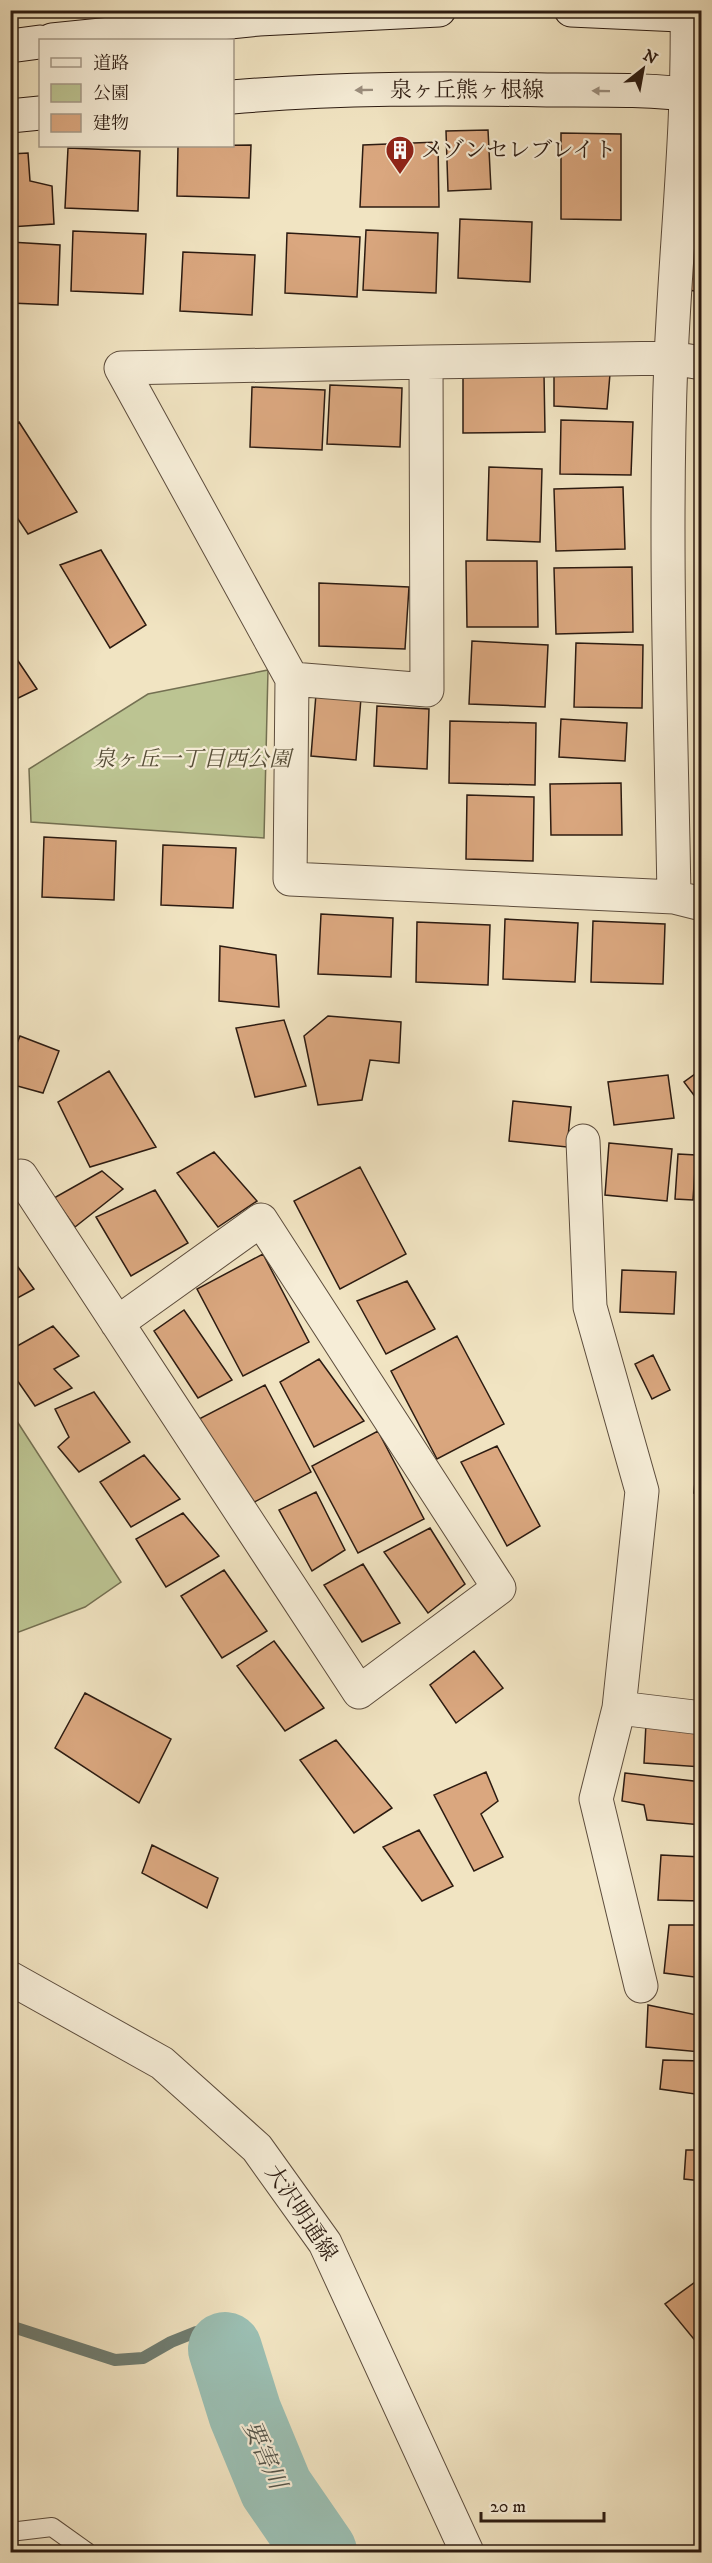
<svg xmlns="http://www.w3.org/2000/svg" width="712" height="2563" viewBox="0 0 712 2563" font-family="'IM FELL DW Pica','Noto Serif JP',serif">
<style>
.green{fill:#bcc492;stroke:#747052;stroke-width:1.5}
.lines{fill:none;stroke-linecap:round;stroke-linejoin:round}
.stream{stroke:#6f7d72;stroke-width:12}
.river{stroke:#9bbfb3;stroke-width:74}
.building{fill:#daa77f;stroke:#2c1b11;stroke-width:1.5}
.service-casing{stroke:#5d4d3d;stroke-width:20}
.minor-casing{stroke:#5d4d3d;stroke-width:35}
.tertiary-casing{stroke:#5d4d3d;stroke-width:35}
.secondary-casing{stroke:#2c1b11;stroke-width:35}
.service{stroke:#f6edd7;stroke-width:18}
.minor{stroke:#f6edd7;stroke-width:33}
.tertiary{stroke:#f6edd7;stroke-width:33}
.secondary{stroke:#f6edd7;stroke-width:33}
.oneway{fill:#9b8e7e}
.labels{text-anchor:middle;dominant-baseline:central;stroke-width:4.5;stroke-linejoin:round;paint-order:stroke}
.street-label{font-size:22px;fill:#2c1b11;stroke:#f6edd7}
.poi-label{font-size:22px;fill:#2c1b11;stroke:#f6edd7;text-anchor:start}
.park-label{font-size:22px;font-style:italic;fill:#574e38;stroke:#f6edd7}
.water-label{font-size:24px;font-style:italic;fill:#53544a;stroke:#f6edd7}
</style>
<rect width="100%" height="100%" fill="#f1e4c2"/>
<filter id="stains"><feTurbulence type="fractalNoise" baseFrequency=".00333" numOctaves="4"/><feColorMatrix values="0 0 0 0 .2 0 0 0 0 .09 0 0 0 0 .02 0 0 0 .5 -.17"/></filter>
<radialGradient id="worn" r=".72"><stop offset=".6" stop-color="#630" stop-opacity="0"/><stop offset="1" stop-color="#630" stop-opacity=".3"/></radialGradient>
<path class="green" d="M268,670l-4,168 -233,-16 -2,-53 119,-75z
M11,1412l110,170 -36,25 -74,28z"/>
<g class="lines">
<path class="stream" d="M10,2326l105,34 28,-2 28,-16 25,-10h15l14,17"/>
<path class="river" d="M225,2349l20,64 31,75 44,64"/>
</g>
<path class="building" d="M488,130l3,59 -43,2 -2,-60z
M561,133l60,1v86l-60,-1z
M700,141l2,1v74l-12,-2z
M438,142l1,65h-79l3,-62z
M251,145l-2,53 -72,-2 1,-50z
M68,148l72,3 -2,60 -73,-3z
M28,153l2,28 22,5 2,38 -44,3v-73z
M460,219l72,3 -2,60 -72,-4z
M366,230l72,3 -2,60 -73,-3z
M73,231l73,3 -3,60 -72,-3z
M287,233l73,4 -3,60 -72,-4z
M692,234l10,1v57l-14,-2z
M10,242l50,3 -2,60 -48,-2z
M183,252l72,3 -3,60 -72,-4z
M554,369l56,5 -3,35 -53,-3z
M544,374l1,58 -82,1v-58z
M330,385l72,3 -2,59 -73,-3z
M252,387l73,3 -3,60 -72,-3z
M702,394v27h-5z
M561,420l72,2 -2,53 -71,-1z
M19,422l58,90 -49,22 -18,-27v-81z
M489,467l53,2 -2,73 -53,-2z
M623,487l2,62 -69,2 -2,-62z
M101,550l45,75 -36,23 -50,-83z
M466,561h71l1,66h-71z
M632,567l1,65 -77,2 -2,-66z
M319,583l90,4 -4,62 -86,-3z
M472,641l76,4 -3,62 -76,-3z
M576,643l67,2 -1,63 -68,-1z
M10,649l27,40 -27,13z
M316,694l45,4 -5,62 -45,-4z
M377,706l52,3 -2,60 -53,-3z
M561,719l66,4 -2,38 -66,-4z
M450,721l86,2 -1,62 -86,-2z
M621,783l1,52h-71l-1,-51z
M467,795l67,2 -1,64 -67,-2z
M44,837l72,4 -2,59 -72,-3z
M163,845l73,3 -3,60 -72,-3z
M321,914l72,4 -2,59 -73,-3z
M505,919l73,4 -3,59 -72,-3z
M593,921l72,3 -2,60 -72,-2z
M417,922l73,3 -2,60 -72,-3z
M220,946l56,9 3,52 -60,-6z
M328,1016l73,6 -2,41 -29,-3 -8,40 -44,5 -14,-69z
M284,1020l22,66 -51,11 -19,-69z
M20,1036l39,15 -16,42 -33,-9v-24z
M702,1069v37l-18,-24z
M109,1071l47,76 -66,20 -32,-65z
M668,1075l6,43 -60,7 -6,-43z
M513,1101l58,6 -4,40 -58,-6z
M609,1143l63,6 -5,52 -62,-6z
M214,1152l43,49 -39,26 -41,-54z
M678,1154l18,1 -3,45 -18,-1z
M360,1167l46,87 -66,35 -46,-88z
M102,1171l21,18 -48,38 -21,-29z
M155,1190l33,53 -57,33 -35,-59z
M263,1254l46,88 -66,34 -46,-87z
M10,1256l24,33 -24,13z
M622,1270l54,2 -2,42 -54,-2z
M407,1281l28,48 -49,25 -29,-53z
M184,1310l48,70 -34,18 -44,-67z
M53,1326l26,30 -25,13 18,19 -37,18 -25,-36v-20z
M457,1336l47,88 -67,35 -46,-88z
M653,1355l17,35 -18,9 -17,-35z
M319,1359l45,62 -50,26 -34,-65z
M265,1385l46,87 -66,35 -46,-88z
M94,1392l36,50 -51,30 -21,-25 11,-10 -14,-28z
M378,1431l46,88 -66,34 -46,-87z
M497,1446l43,80 -33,20 -46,-84z
M698,1446l4,1v47l-8,-1z
M144,1455l36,44 -49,28 -31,-45z
M316,1492l29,58 -33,21 -33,-61z
M183,1513l36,43 -53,31 -30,-48z
M430,1528l35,56 -37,29 -44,-61z
M363,1564l37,59 -38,19 -38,-57z
M224,1570l43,61 -45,27 -41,-62z
M274,1641l50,67 -39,23 -48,-65z
M474,1651l29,37 -47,35 -26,-38z
M85,1693l86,46 -32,64 -84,-55z
M646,1723l56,6v38l-58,-4z
M336,1740l56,68 -38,25 -54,-73z
M486,1772l12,29 -17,13 22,43 -29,14 -40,-76z
M625,1773l77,9v43l-55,-5 -3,-15 -22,-4z
M419,1830l34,56 -31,15 -39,-54z
M152,1845l66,33 -11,30 -65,-35z
M661,1855l41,2v44l-44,-1z
M669,1925h33v53l-38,-5z
M648,2005l54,11 -1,36 -55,-5z
M663,2060l39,1v34l-42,-6z
M686,2150h16v31l-18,-2z
M702,2277v72l-37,-45z"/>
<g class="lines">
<g class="service-casing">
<path id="service" d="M10,2532l42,-5 35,25"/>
</g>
<g class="minor-casing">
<path id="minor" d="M702,363l-31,-5 -245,4 1,328 -135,-11 -2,200 384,18 28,7
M292,679l-171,-311 305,-6
M674,897c-3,-179 -10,-359 -3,-538 5,-116 18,-232 16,-349
M583,1141l7,166 52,184 -23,217 83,10
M10,1182l11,-6 338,516 140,-104 -238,-368 -144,103
M619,1708l-23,91 45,187"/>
</g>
<g class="tertiary-casing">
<path id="tertiary" d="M10,1978l152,85 95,85 68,95 142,309"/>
</g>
<g class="secondary-casing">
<path id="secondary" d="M571,10l131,6
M52,40l207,-21 180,-9
M10,46l30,-4
M232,97c105,-9 210,-9 315,-7 51,0 104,-1 155,6
M10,116l30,-3"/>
</g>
<use href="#service" class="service"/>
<use href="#minor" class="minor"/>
<use href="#tertiary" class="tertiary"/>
<use href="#secondary" class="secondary"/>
</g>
<defs><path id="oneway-solid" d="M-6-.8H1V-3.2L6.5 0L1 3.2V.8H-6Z" transform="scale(1.5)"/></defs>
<g class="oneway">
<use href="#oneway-solid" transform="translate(364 90) rotate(179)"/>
<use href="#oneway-solid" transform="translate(601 91) rotate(-179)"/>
</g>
<defs>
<g id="building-pin" transform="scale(1.5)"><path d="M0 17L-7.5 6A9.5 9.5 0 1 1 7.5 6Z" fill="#8f2418" stroke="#f6edd7"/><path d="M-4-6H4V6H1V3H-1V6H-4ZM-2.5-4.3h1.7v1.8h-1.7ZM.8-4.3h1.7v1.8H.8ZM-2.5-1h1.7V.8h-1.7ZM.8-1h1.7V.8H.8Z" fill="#fff"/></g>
</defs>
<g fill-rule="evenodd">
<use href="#building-pin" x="400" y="150"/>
</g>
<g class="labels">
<g class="street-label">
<text x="467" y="90">泉ヶ丘熊ヶ根線</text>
<text transform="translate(301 2213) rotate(56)">大沢明通線</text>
</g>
<g class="poi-label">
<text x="421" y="150">メゾンセレブレイト</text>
</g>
<g class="park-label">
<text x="192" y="759">泉ヶ丘一丁目西公園</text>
</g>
<g class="water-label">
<text transform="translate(264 2455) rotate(66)">要害川</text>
</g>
</g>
<rect width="712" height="2563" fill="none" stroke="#f1e4c2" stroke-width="36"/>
<rect x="12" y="12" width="688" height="2539" fill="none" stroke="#2c1b11" stroke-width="3"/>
<rect x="18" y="18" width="676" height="2527" fill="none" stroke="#2c1b11" stroke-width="1.5"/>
<rect x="39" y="39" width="195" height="108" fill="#f6edd7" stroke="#a59988" stroke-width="1.5"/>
<rect x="51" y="58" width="30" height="9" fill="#f6edd7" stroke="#a59988" stroke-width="1.5"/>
<text x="93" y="69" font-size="18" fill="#2c1b11">道路</text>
<rect x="51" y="84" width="30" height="18" fill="#bcc492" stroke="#a59988" stroke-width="1.5"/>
<text x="93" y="99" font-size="18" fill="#2c1b11">公園</text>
<rect x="51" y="114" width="30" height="18" fill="#daa77f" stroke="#a59988" stroke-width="1.5"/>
<text x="93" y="129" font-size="18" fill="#2c1b11">建物</text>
<g transform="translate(643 69) rotate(31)" stroke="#f6edd7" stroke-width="4.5" paint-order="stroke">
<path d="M0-4.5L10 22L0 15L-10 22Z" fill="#2c1b11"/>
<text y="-9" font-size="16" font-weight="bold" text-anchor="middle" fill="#2c1b11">N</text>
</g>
<path d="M481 2512v9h123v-9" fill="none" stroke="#2c1b11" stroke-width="3"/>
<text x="490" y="2512" font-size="18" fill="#2c1b11" stroke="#f6edd7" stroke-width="4.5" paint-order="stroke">20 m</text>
<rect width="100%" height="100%" filter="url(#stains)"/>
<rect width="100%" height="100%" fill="url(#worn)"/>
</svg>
